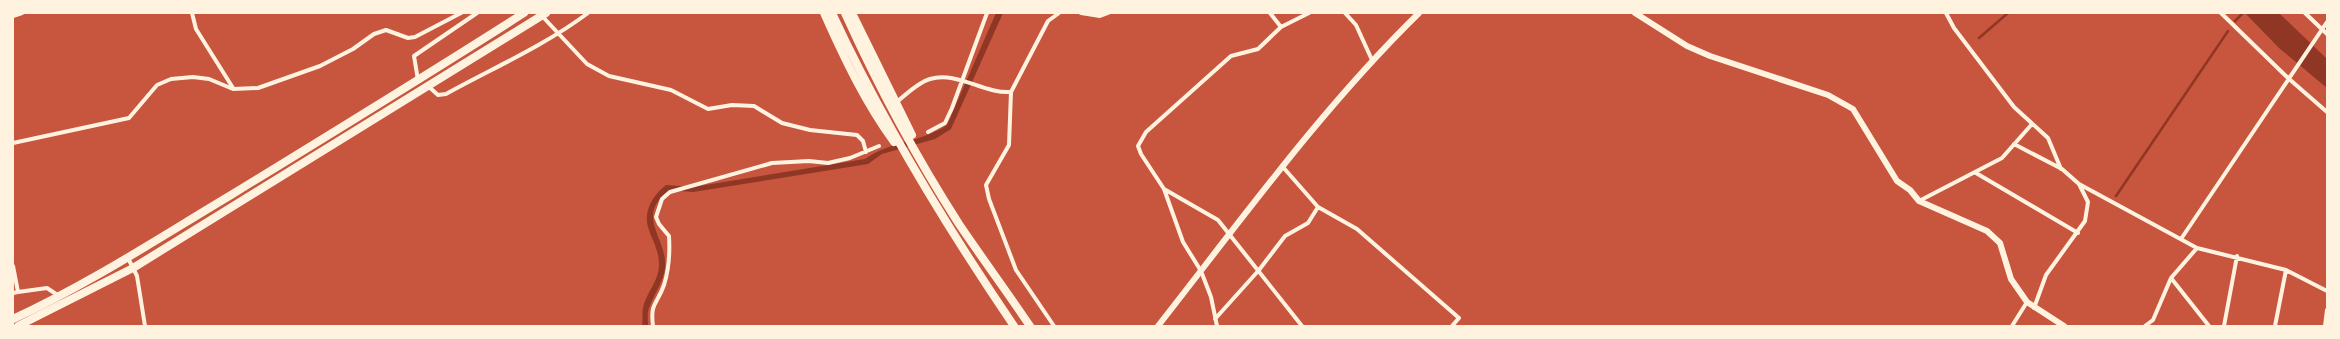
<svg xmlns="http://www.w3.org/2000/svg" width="2340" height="339" viewBox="0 0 2340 339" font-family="'Asap Condensed',sans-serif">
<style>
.water{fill:#8f3625}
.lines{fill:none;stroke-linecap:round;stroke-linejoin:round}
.stream{stroke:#8f3625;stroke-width:2.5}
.minor{stroke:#fff3e0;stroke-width:4}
.tertiary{stroke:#fff3e0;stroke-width:6}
.primary{stroke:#fff3e0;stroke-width:8}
.trunk{stroke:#fff3e0;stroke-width:8}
</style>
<rect width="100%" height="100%" fill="#c8553d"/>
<path class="water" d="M996,13h7l-52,116 -16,10 -53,15 -14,10 -175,28 -24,-2c-35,27 -1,48 -4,78 -2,15 -11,26 -16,40 -2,5 -1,12 -1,18h-6c1,-6 0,-13 1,-18 3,-15 16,-27 16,-43 0,-15 -6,-23 -10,-35 -7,-18 4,-35 17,-45l27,2 172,-28c28,-19 55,-16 82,-34z
M2245,13h34l48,46v29l-48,-40z"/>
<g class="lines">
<path class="stream" d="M2235,21l8,-8
M1979,38l29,-25
M2116,196l112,-165"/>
<path class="minor" d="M192,13l4,16 37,59
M1081,13l19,3 8,-3
M1270,13l11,14
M1345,13l11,12 16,35
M1946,13l8,15 60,79 34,31 13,31
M2221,13l67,65 39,34
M2305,13l22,21
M13,16l9,-3
M542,16l45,48 22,12 62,14 37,19 24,-4 22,1 28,17 28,7 47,5 6,6 3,11
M418,80l-4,-24 63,-43
M428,86l10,9 8,-1c47,-26 98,-48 142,-81
M1011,92l-2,53 -23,40 3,14 27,71 38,56
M897,102c9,-8 22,-20 33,-23 27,-8 54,15 81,13l37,-71 11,-8
M928,132l17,-9 7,-15 35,-95
M13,143l116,-25 28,-33 14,-6 22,-2 16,2 24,10 25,-1 62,-22 33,-17 21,-15 12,-4 22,8 7,-1 46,-24
M2014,144l48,25 17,15 118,64 89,22 41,21
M1282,166l36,41 39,22 102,89 -7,8
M1976,173l102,60
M1164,189l54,31 84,106
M1919,201l83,-43 30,-34
M2181,239l146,-217
M128,258l9,18 8,50
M13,266l5,26 -5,1
M2171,278l38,48
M18,292l29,-4 12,8
M2034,308l12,-33 39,-54 3,-19 -9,-18
M1215,319l44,-49 26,-34 23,-13 10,-16
M653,326c-3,-24 4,-21 11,-41 5,-16 6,-33 5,-49l-10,-12 -3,-7 6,-18 8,-7 102,-29 37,-2 19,2 22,-5 29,-12
M1217,326l-6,-29 -10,-26 -18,-29 -19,-53 -23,-35 -3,-8 8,-14 85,-76 27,-7 23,-22 28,-14
M2012,326l15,-24
M2145,326l8,-6 18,-42 26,-30
M2224,326l13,-70
M2275,326l11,-56
M2325,326l2,-16"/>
<path class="tertiary" d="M1635,13l52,33 23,10 118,39 25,14 44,72 13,9 9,11 68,30 13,12 11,36 16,23 37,24
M1158,326c84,-107 164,-218 261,-313"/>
<path class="primary" d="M13,319c76,-35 146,-81 218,-124 98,-60 196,-120 293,-182
M18,326l115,-58 413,-255"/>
<path class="trunk" d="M824,13c20,45 41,89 70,129
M832,13c51,110 114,213 182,313
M845,13c33,73 71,144 114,211 23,34 48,68 71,102
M852,13l60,122"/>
</g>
<rect width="2340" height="339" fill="none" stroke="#fff3e0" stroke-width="28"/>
</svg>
